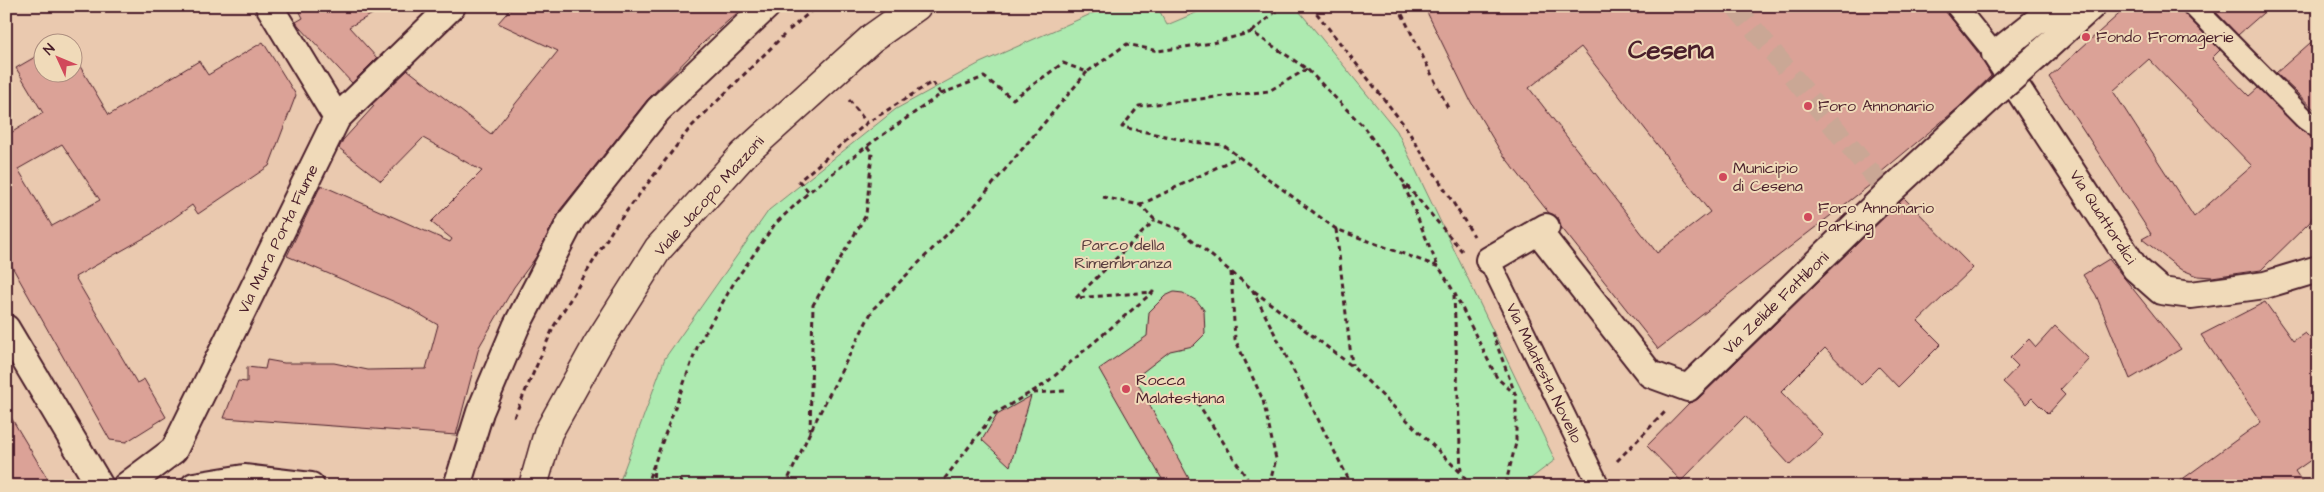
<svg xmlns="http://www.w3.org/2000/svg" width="2324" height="492" viewBox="0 0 2324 492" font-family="'Architects Daughter',sans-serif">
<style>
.green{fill:#adeab0;stroke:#7c846e}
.building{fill:#dba297;stroke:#4a1f2b;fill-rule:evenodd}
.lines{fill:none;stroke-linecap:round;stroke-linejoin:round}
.pedestrian-tunnel{stroke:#caa795;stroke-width:20;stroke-dasharray:20 10;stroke-linecap:butt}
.pedestrian-casing{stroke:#4a1f2b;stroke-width:24}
.minor-casing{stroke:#4a1f2b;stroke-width:30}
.tertiary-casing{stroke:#4a1f2b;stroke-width:31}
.path{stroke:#4a1f2b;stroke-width:3;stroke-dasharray:5 4;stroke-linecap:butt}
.pedestrian{stroke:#f0dab9;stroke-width:20}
.minor{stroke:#f0dab9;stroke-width:26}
.tertiary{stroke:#f0dab9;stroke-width:28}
.minor-bridge-casing{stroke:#4a1f2b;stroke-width:30;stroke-linecap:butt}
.minor-bridge{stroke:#f0dab9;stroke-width:26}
.poi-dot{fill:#d1495b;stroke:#f0dab9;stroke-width:2}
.labels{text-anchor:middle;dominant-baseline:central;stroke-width:4;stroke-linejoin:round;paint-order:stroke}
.poi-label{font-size:16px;fill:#4a1f2b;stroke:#f0dab9;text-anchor:start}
.street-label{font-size:16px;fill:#4a1f2b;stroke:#f0dab9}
.park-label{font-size:16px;fill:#593d3f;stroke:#f0dab9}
.town-label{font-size:26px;font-weight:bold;fill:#4a1f2b;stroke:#f0dab9}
</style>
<rect width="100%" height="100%" fill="#eac9af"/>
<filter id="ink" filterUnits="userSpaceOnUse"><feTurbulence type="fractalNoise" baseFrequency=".02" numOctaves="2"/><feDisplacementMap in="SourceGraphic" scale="10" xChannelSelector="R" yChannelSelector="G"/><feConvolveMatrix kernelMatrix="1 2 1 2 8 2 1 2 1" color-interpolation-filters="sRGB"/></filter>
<g filter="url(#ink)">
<path class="green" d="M1109,6h48l10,19 45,-19h83l102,125 158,329 -34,26h-903l47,-128 104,-148 127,-101 84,-46z"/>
<path class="building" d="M297,6h90l-38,21 28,31 -25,25 -53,-57 -3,-4 7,-4z
M513,6h232l-41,36 -56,57 -88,111 -24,47 -22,30 -35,60 -23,88 -232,-17 14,-37 9,1v-15l18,2 2,-9 17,3h50l34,7 58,-1 12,-44 -29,-17 -122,-52 34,-71 129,57 2,-3 -21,-17 51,-51 -59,-33 -42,43 -42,-33 4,-8 31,-34 -2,-2 36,-34 83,64 67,-83 -60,-28z
M1424,6h520l3,7 33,42 11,21 -33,32 -78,65 3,2 -225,174 -97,-122 -2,-8 -10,-6 -48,-61 -30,-50zM1581,47l129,165 -53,41 -128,-165z
M2128,6h53l4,8 35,36 -8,8 37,38 9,-8 39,39 21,13v65l-8,17 -49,48 -49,7 -14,-1 -18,-7 -38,-30 9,-5 -102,-157zM2149,59l103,107 -58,51 -81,-126z
M2210,6h61l-33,29z
M2318,36v77l-42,-40z
M263,42l33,53 -27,71 -71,48 -6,-9 -39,28 -78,44 62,106 7,-4 22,38 -40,25 -16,-2 -104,-184v-120l37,-23 -27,-45 26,-15v19h30v-19l37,62 90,-54 9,14zM62,144l38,56 -48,26 -34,-57z
M1904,198l69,70 -55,53 23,23 -43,43 -19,-20 -18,18 -36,-37 -44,44 42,43 -33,30 -45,-49 -64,65 -34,-35 42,-43 9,-4z
M2109,259l72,90 -51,30 -34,-84 -13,-20z
M1174,292l9,1 14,8 7,9 1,24 -12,12 -23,5 -35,27 58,108h-27l-67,-117 48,-33 2,-24 16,-16z
M2265,302l28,39 12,-8 13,13v109l-23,16 10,15h-132l88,-64 -60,-87z
M2055,326l34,33 -29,31 5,5 -17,19 -16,-16 -6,6 -23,-22 15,-16 -8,-8 19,-19 7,8z
M1031,396l-21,70 -28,-26 15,-25z
M6,409l46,77h-46z"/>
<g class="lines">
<path class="pedestrian-tunnel" d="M1735,6l153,187"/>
<g class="pedestrian-casing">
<path id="pedestrian" d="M1956,6l39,48
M2193,6l112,113 13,9
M1489,260l110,226"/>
</g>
<g class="minor-casing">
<path id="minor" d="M269,6l68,112
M2056,6l-61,48 140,214 26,23 30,4 74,-10 53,-16
M2036,57l56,-51
M1538,231l112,143 38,14 200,-195 113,-105
M1489,260l57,-33
M6,328l94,158
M126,486l48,-36 163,-332 115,-112
M194,486l50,-8 67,8
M457,486l23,-74 36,-85 56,-108 86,-109 109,-104"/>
</g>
<g class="tertiary-casing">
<path id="tertiary" d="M533,486l15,-53 49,-88 61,-96 86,-95 128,-116 45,-32"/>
</g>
<path class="path" d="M1311,6l94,120 69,110
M1398,6l51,104
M789,30l28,-24
M1252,32l30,-26
M1307,69l-38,22 -130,15 -17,21 71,15 30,3 113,84 103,38 15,25 43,86 18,16
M941,94l43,-17 29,22 50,-36 24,9 40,-28 31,7 54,-8 40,-11 55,37 56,57 39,54 60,71
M849,100l18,23
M1404,185l34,82
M1103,197l37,8 15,15 24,9 73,60 100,197
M1140,205l98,-48
M1336,229l16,136
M1231,272l4,67 28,61 13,59 -7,27
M1254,291l98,75 109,107 9,13
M1454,295l7,177
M1492,332l24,64v47l-11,43
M1033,393l32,-2
M1197,402l55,84
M514,417l40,-91 59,-97 77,-101 94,-93
M810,432l3,-127 53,-90 6,-62 -5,-7 -58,46 -10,-11 68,-58 65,-41 9,12 -74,52
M1617,461l48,-49
M646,486l52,-141 37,-64 40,-57 34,-32
M653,486l1,-22
M672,486l7,-6 6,6
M785,486l25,-54 63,-123 98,-99 116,-138
M939,486l55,-72 51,-30 108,-92 -77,6 79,-78"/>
<use href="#pedestrian" class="pedestrian"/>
<use href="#minor" class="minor"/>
<use href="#tertiary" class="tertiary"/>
<g class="minor-bridge-casing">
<path id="minor-bridge" d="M2001,88l35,-31"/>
</g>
<use href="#minor-bridge" class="minor-bridge"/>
</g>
</g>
<g class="poi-dot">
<circle cx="2086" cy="37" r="5"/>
<circle cx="1808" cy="106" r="5"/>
<circle cx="1723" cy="177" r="5"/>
<circle cx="1808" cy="217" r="5"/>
<circle cx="1126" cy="389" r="5"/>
</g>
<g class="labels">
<g class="poi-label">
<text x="2096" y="37">Fondo Fromagerie</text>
<text x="1818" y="106">Foro Annonario</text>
<text x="1733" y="168">Municipio<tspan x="1733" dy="18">di Cesena</tspan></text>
<text x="1818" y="208">Foro Annonario<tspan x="1818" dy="18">Parking</tspan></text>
<text x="1136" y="380">Rocca<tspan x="1136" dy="18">Malatestiana</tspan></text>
</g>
<g class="street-label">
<text transform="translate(709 196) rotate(-48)">Viale Jacopo Mazzoni</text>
<text transform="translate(2103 217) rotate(57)">Via Quattordici</text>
<text transform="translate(278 239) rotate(-64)">Via Mura Porta Fiume</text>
<text transform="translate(1776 303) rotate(-44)">Via Zelide Fattiboni</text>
<text transform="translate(1544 373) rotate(64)">Via Malatesta Novello</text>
</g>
<g class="park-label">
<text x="1123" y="245">Parco della<tspan x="1123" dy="18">Rimembranza</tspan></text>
</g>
<g class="town-label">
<text x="1671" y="50">Cesena</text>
</g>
</g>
<rect width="2324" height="492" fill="none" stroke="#f0dab9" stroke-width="25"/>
<rect x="12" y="12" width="2299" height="467" fill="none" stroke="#4a1f2b" stroke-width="2" filter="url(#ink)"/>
<g transform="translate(58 58) rotate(314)"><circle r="24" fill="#f0dab9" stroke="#ae8f80"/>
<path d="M0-4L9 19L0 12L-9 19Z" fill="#d1495b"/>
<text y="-8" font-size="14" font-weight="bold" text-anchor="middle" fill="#4a1f2b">N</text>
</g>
</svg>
